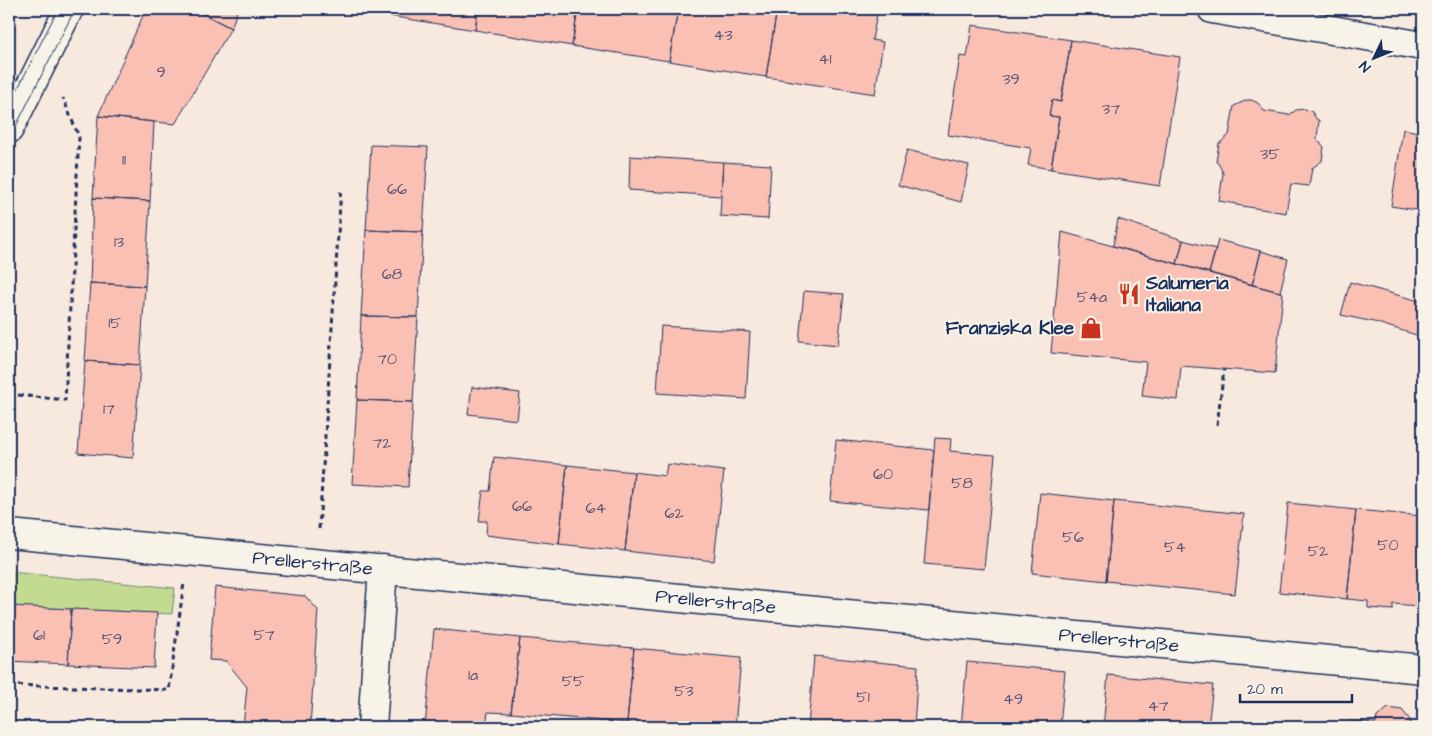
<svg xmlns="http://www.w3.org/2000/svg" width="1432" height="736" viewBox="0 0 1432 736" font-family="'Architects Daughter',sans-serif">
<style>
.green{fill:#c3db91;stroke:#6f8578}
.building{fill:#fbc0b4;stroke:#1b2f5e}
.lines{fill:none;stroke-linecap:round;stroke-linejoin:round}
.minor-casing{stroke:#1b2f5e;stroke-width:31}
.secondary-casing{stroke:#1b2f5e;stroke-width:31}
.path{stroke:#1b2f5e;stroke-width:3;stroke-dasharray:5 4;stroke-linecap:butt}
.minor{stroke:#f7f3e8;stroke-width:28}
.secondary{stroke:#f7f3e8;stroke-width:28}
.tram{stroke:#1b2f5e;stroke-width:1}
.labels{text-anchor:middle;dominant-baseline:central;stroke-width:4;stroke-linejoin:round;paint-order:stroke}
.number-label{font-size:16px;fill:#535374}
.poi-label{font-size:19px;font-weight:bold;fill:#1b2f5e;stroke:#f7f3e8;text-anchor:start}
.street-label{font-size:19px;fill:#1b2f5e;stroke:#f7f3e8}
</style>
<rect width="100%" height="100%" fill="#f8e9de"/>
<filter id="ink" filterUnits="userSpaceOnUse"><feTurbulence type="fractalNoise" baseFrequency=".02" numOctaves="2"/><feDisplacementMap in="SourceGraphic" scale="10" xChannelSelector="R" yChannelSelector="G"/><feConvolveMatrix kernelMatrix="1 2 1 2 8 2 1 2 1" color-interpolation-filters="sRGB"/></filter>
<g filter="url(#ink)">
<path class="green" d="M9,572l166,16 -3,26 -163,-8z"/>
<path class="building" d="M146,9h48l37,19 -56,96 -77,-8z
M194,9h44l-7,19z
M378,9h100l-3,21 -98,-16z
M478,9h100l-6,37 -97,-16z
M578,9h100l-9,52 -97,-15z
M678,9h99l-11,68 -97,-16z
M777,9h101l-6,31 11,2 -8,52 -109,-17z
M972,25l99,15 -10,62 -9,-2 -3,16 10,1 -8,52 -23,-4 3,-17 -83,-13 12,-79 7,1z
M1071,40l109,17 -20,129 -109,-17 8,-52 -10,-1 3,-16 9,2z
M1247,100h4l7,3 6,8 25,4 7,-5 9,-1 7,3 5,8h2l-2,19 7,8 -2,14 -10,7 -3,18 -18,-2 -5,29 -50,-8v-1l-17,-3 4,-28 -5,-10 -2,-1 3,-19h2v-1l8,-7 5,-29z
M98,116l56,6 -4,79 -57,-3z
M1403,129l20,4v78l-32,-5z
M371,145l57,2 -5,85 -57,-2z
M907,150l62,15 -8,37 -63,-17z
M630,156l93,6 -2,34 -92,-6z
M723,162l48,3 -3,54 -48,-3z
M93,198l57,3 -5,85 -55,-3z
M1118,219l65,21 -6,24 -64,-18z
M366,230l57,2 -5,85 -57,-1z
M1062,232l221,61 -8,80 -94,-7 -3,34 -36,-4 4,-34 -95,-9z
M1183,240l33,9 -7,24 -32,-9z
M1218,240l43,11 -9,34 -43,-12z
M1261,251l27,8 -8,33 -28,-7z
M1350,282l73,20v35l-49,-15 -33,-7z
M90,283l55,3 -5,79 -55,-4z
M804,291l40,3 -6,51 -39,-4z
M361,316l57,1 -5,85 -56,-2z
M661,326l89,6 -4,67 -89,-6z
M85,361l55,4 -7,93 -55,-5z
M472,387l48,6 -3,27 -49,-6z
M357,400l56,2 -5,85 -56,-3z
M935,438l16,1 -1,12 45,4 -11,114 -60,-5z
M836,440l98,10 -5,60 -99,-9z
M494,457l73,8 -8,79 -73,-9 1,-14h-8l4,-30h7z
M667,464l57,7 -10,90 -89,-10 9,-79 31,4z
M567,465l67,7 -9,79 -66,-7z
M1040,493l74,8 -8,80 -74,-8z
M1114,501l130,13 -9,80 -129,-13z
M1288,503l68,7 -9,89 -68,-7z
M1356,510l67,6v57l-4,33 -26,-2v6l-25,-2v-7l-21,-2z
M215,587l90,9 13,14 -8,117h-67l4,-40 -21,-26 -17,-1z
M9,606l62,3 -3,55 -59,-3z
M71,609l86,4 -3,55 -86,-4z
M434,629l86,9 -9,75 -23,-1 -2,15h-61z
M520,638l114,10 -7,75 -116,-10z
M634,648l107,10 -6,69h-67l-41,-4z
M814,656l104,10 -4,61h-106z
M967,662l98,9 -5,56h-99z
M1108,675l105,10 -5,42h-105z
M1388,708l14,2 8,10v7h2h-77l6,-5 9,1v-2l26,2 1,-6z"/>
<g class="lines">
<g class="minor-casing">
<g id="minor">
<path d="M1212,9l211,37"/>
<path id="s1" d="M9,534l1414,135"/>
<path d="M372,727l11,-158"/>
</g>
</g>
<g class="secondary-casing">
<path id="secondary" d="M9,129l60,-120"/>
</g>
<path class="path" d="M9,394l56,6 14,-263 -16,-39
M1217,425l7,-56
M319,529l22,-341
M9,685l160,5 15,-107"/>
<use href="#minor" class="minor"/>
<use href="#secondary" class="secondary"/>
<path class="tram" d="M9,106l49,-97
M9,140l66,-131"/>
</g>
</g>
<defs>
<g id="restaurant-bare" transform="scale(1.725)"><path d="M-5-6h1v4h1v-4h1v4h1v-4h1v5L-1.5 .5V6h-2V.5L-5-1ZM5-6V6H3V1.5H1.5Q1.5-4 5-6Z" fill="#c8321e" stroke="#f7f3e8" stroke-width="2.5" paint-order="stroke"/></g>
<g id="shop-bare" transform="scale(1.725)"><path d="M-5-2.5h2.3a2.7 3.5 0 0 1 5.4 0H5L5.5 6h-11ZM-1.5-2.5h3a1.5 2.3 0 0 0-3 0Z" fill="#c8321e" stroke="#f7f3e8" stroke-width="2.5" paint-order="stroke"/></g>
</defs>
<g fill-rule="evenodd">
<use href="#restaurant-bare" x="1129" y="294"/>
<use href="#shop-bare" x="1091" y="328"/>
</g>
<g class="labels">
<g class="number-label">
<text x="723" y="35">43</text>
<text x="825" y="59">41</text>
<text x="161" y="72">9</text>
<text x="1011" y="79">39</text>
<text x="1111" y="109">37</text>
<text x="1270" y="154">35</text>
<text x="124" y="160">11</text>
<text x="397" y="189">66</text>
<text x="119" y="242">13</text>
<text x="392" y="274">68</text>
<text x="1092" y="297">54a</text>
<text x="115" y="323">15</text>
<text x="387" y="359">70</text>
<text x="109" y="409">17</text>
<text x="382" y="443">72</text>
<text x="883" y="474">60</text>
<text x="962" y="483">58</text>
<text x="522" y="506">66</text>
<text x="596" y="508">64</text>
<text x="674" y="513">62</text>
<text x="1073" y="537">56</text>
<text x="1388" y="545">50</text>
<text x="1175" y="547">54</text>
<text x="1318" y="551">52</text>
<text x="39" y="635">61</text>
<text x="264" y="635">57</text>
<text x="112" y="639">59</text>
<text x="473" y="675">1a</text>
<text x="573" y="681">55</text>
<text x="684" y="691">53</text>
<text x="863" y="697">51</text>
<text x="1013" y="699">49</text>
<text x="1158" y="706">47</text>
</g>
<g class="poi-label">
<text x="1146" y="283">Salumeria<tspan x="1146" dy="22">Italiana</tspan></text>
<text x="1074" y="328" text-anchor="end">Franziska Klee</text>
</g>
<g class="street-label">
<text stroke="none"><textPath href="#s1" startOffset="305">Prellerstraße</textPath></text>
<text stroke="none"><textPath href="#s1" startOffset="710">Prellerstraße</textPath></text>
<text stroke="none"><textPath href="#s1" startOffset="1115">Prellerstraße</textPath></text>
</g>
</g>
<rect width="1432" height="736" fill="none" stroke="#f7f3e8" stroke-width="30"/>
<rect x="15" y="15" width="1402" height="706" fill="none" stroke="#1b2f5e" stroke-width="2" filter="url(#ink)"/>
<g transform="translate(1374 58) rotate(227)" stroke="#f7f3e8" stroke-width="4" paint-order="stroke">
<path d="M0-4L9 19L0 12L-9 19Z" fill="#1b2f5e"/>
<text y="-8" font-size="14" font-weight="bold" text-anchor="middle" fill="#1b2f5e">N</text>
</g>
<path d="M1240 694v8h112v-8" fill="none" stroke="#1b2f5e" stroke-width="2.5"/>
<text x="1247" y="694" font-size="15" fill="#1b2f5e" stroke="#f7f3e8" stroke-width="4" paint-order="stroke">20 m</text>
</svg>
